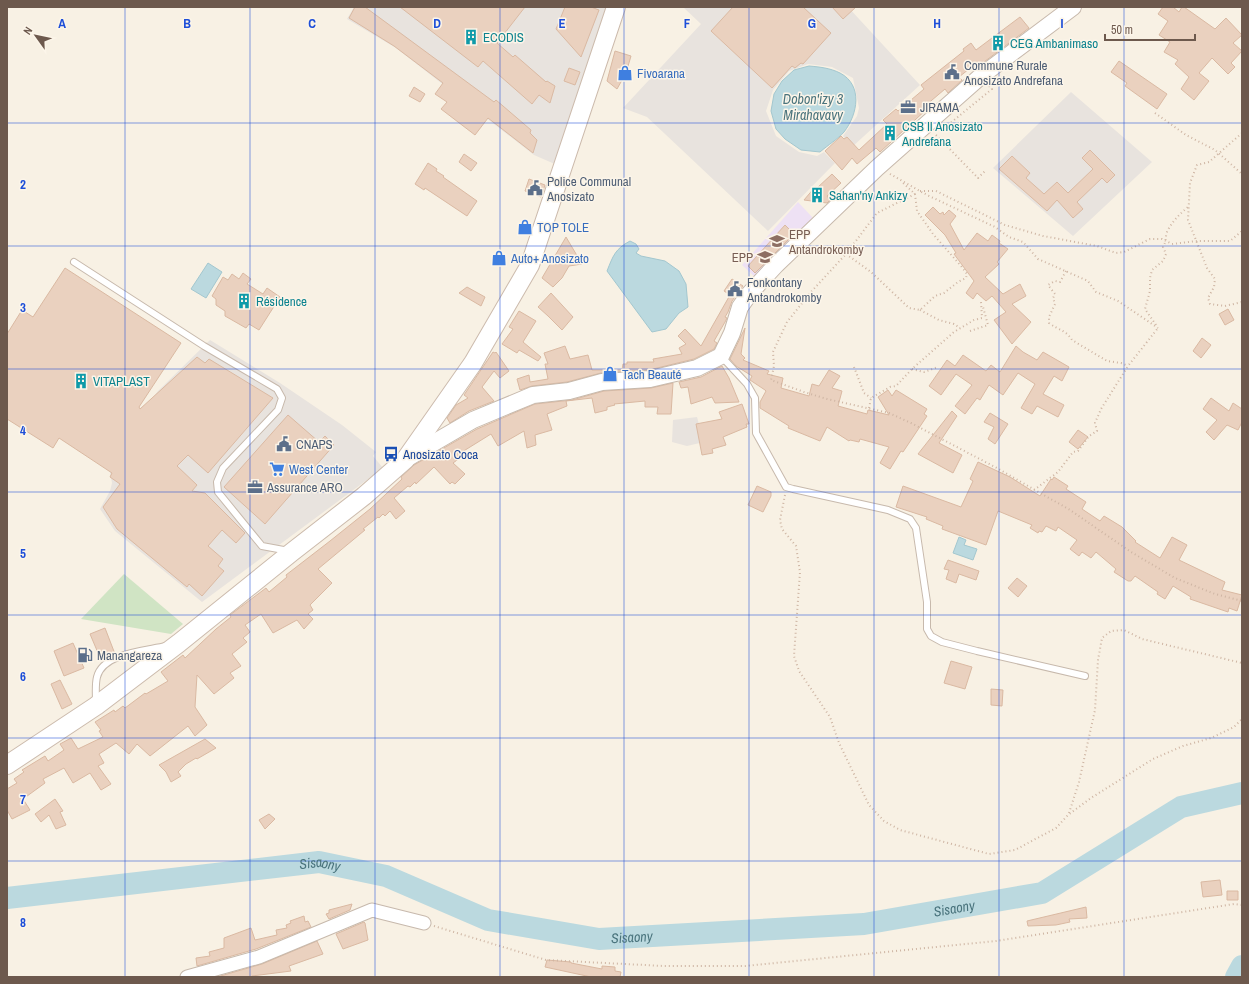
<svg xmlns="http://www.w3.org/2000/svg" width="1249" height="984" viewBox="0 0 1249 984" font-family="'Archivo Narrow',sans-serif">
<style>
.industrial{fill:#e8e3de}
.education{fill:#eee1f4}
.green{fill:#d0e4c4}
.water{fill:#bbd9df;stroke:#a3c7cf}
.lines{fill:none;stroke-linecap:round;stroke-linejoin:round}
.river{stroke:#bbd9df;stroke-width:22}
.building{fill:#ead1bf;stroke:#dab9a2}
.service-casing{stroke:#c7b9ac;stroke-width:8}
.minor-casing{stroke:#c7b9ac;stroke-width:15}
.tertiary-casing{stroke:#c7b9ac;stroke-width:18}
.secondary-casing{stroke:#ccbbad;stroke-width:20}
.path{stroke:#ceb5a3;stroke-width:2;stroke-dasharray:1 3;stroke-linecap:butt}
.service{stroke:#fff;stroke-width:6}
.minor{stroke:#fff;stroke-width:13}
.tertiary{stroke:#fff;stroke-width:16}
.secondary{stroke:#fff;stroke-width:18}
.grid{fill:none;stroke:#1d4ed8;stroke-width:1;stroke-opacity:0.55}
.labels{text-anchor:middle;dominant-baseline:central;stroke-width:3;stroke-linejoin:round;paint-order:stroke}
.culture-label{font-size:13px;fill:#0d838f;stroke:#fcf5e9;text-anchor:start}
.service-label{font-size:13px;fill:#4e5e75;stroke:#fcf5e9;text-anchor:start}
.shop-label{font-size:13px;fill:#366cbe;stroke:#fcf5e9;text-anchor:start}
.education-label{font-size:13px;fill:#785e54;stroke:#fcf5e9;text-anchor:start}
.transit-label{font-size:13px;fill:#164399;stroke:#fcf5e9;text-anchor:start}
.water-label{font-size:14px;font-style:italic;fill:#4a747d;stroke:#fcf5e9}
.grid-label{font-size:13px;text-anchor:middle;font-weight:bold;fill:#1d4ed8;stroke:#fcf5e9;stroke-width:3;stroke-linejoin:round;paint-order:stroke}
</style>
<rect width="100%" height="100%" fill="#f8f1e4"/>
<path class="industrial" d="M354,7h252l-49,158 -23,-10 -138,-107 -49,-29z
M683,7h165l72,78 -68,62 -9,-11 14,-20 2,-8 -6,-30 -21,-11 -24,-3 -19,7 -16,19 -7,21 10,25 23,16 18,4 7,-4 11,11 -67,68 -121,-114 -24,-9 78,-84z
M1071,92l81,70 -79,74 -80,-68z
M210,340l70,43 62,42 34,27 -3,4 10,12 -181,134 -87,-71 -15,-22 10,-18 2,-8 -2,-11 13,-21 16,-35 19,-25z
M697,417l7,25 -17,4 -15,-4 1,-22z"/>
<path class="education" d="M798,202l15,16 -57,60 -14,-13z"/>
<path class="green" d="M124,574l59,50 -12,10 -90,-15z"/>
<path class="water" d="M809,66c11,1 21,2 31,7 23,12 18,41 4,59 -6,7 -16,13 -24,20l-19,-2 -16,-11 -9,-10 -5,-18 3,-17 8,-13 12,-11z
M630,241l6,3 3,5 -3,4 5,3 24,5 14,10 7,13 2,23 -9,6 -13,16 -14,3 -45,-61c6,-15 8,-22 23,-30z
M208,263l14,9 -16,26 -15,-9z
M959,537l7,3 -2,5 13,4 -4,11 -20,-7z"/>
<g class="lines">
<g class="river">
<path id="s1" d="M7,898l312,-36 67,14 102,44 111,19 265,-15 178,-31 139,-86 61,-14"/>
<path d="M1236,977l6,-11"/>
</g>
</g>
<path class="building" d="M355,7h10l129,95 2,-2 35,30 -1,3 7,7 -4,13 -45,-35 -13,17 -34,-26 6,-7 -12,-8 8,-11 -49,-37 -45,-28z
M400,7h125l-28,36 16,14 2,-2 31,27 1,-1 8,5 -5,17 -11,-8 -7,9 -49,-43 -5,6z
M565,7h26l8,3 -18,47 -25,-28z
M733,7h70l28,26 -28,31 -2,-1 -6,5 -3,-2 -20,22 -61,-57z
M832,7h24l-13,12z
M1163,7h10l6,5 3,-5h2l31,22 11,-11 16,17 -9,8 9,8 -11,12 4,4 -7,7 -16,-16 -13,15 10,8 -15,19 -13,-11 8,-12 -14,-13 3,-4 -14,-8 6,-10 -11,-7 9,-14 -10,-7z
M1020,17l9,11 -53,40 -2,-3 -15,12 3,3 -14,13 -3,-4 -20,17 2,3 -47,43 -4,-4 -19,16 -5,-6 -10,12 -17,-19 16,-15 3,3 3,-2 12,13 28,-26 -4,-4 13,-11 2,2 26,-22 -3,-4 43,-34 -1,-2 8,-6 5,7z
M615,51l16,5 -5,17 -9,16 -10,-8z
M1119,61l48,33 -10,15 -32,-23 2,-3 -16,-11z
M569,68l11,4 -5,13 -11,-4z
M414,87l11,7 -5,8 -11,-6z
M1090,150l25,25 -8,8 -5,-5 -25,24 6,7 -10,9 -16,-18 -10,11 -48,-42 13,-13 18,17 -4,5 18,16 13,-12 11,11 25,-24 -11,-11z
M464,154l13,9 -6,8 -12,-9z
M428,163l9,6 -1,2 8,5 -1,1 34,24 -10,15 -42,-28 -1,2 -9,-6z
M832,174l9,9 -14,13 3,4 -3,3 -23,-3 11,-13 2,1z
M529,179l16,6 -4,12 -16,-6z
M933,207l7,7 3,-2 1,3 5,-5 7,6 -6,8 14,26 13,-17 11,8 4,-6 8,6 -1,2 9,6 -11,13 2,2 -14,13 18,17 17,-10 6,12 -14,8 19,18 -19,22 -18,-24 12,-8 -14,-16 -6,5 -9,-8 -4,6 -7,-6 8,-12 -20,-27 2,-1 -11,-18 -20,-20z
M785,225l9,9 -39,39 -7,-7z
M566,237l16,27 -13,2 -7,12 -9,9 -11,-9z
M65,268l116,75 -42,64 1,2 57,-52 8,6 4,-4 64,39 -65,75 -20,-18 -11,11 20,19 -5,6 13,2 40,40 -9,10 -14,-13 -14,16 15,13 -5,7 6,5 -22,25 -13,-12 -2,3 -70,-58 -14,-22 17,-23 -10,-7 2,-4 -53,-35 -6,10 -46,-29v-85l15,-24 11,7z
M243,273l8,6 -4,5 16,10 4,-6 13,9 -21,33 -10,-6 -3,4 -21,-12v-5l-9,-6v-6l-4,-3 11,-19 5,3 4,-6 7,5z
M732,279l11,7 -11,15 -4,11 -3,5 2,1 -2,4 -11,19 3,2 -3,6 -20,10 -45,11 -48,3 -34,9 -35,4 -12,4 -3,-11 12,-4 1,7 18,-3 -3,-15h3l-4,-11 21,-7 5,13 18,-4 4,15h30l1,-6h4v-2h27l-1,-3 29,-5 -3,-6 7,-4 -8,-8 7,-7 16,17 29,-51 -6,-4z
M467,287l18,10 -4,9 -22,-13z
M551,293l22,24 -11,13 -14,-14 -10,-9z
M1228,309l6,11 -9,5 -6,-11z
M519,311l17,10 -13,21 18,15 -3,4 -19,-11 -2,3 -15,-9 11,-15 -4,-2z
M745,328l-4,26 4,4 -2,2 26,11 -2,3 16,4 -2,10 28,8 3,-12 7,2 10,-16 11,6 -8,12 10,3 -4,15 29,8 1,-4 21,5 -11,-18 10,-7 4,6 4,-6 31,19 -3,5 3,2 -24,36 -2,-1 -11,18 -10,-6 9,-16 -29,-8 -1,3 -9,-2 -1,1 -22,-14 -7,14 -32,-13 1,-2 -29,-18v-6l6,-11 -1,-1 -15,-10 2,-4 -16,-10 -6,-7z
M1202,338l9,7 -10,13 -8,-7z
M1016,346l7,6 14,8 6,-8 26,15 -7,14 -8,-5 -11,18 21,11 -6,12 -21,-11 -5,8 -11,-6 14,-24 -17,-11 -15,22 -14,-10 -9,15 -3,-2 -12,16 -10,-8 17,-21 -16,-11 -15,21 -12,-9 18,-26 8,6 8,-11 23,16 5,-6 9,7z
M493,352l2,1 1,-1 13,19 -9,7 -6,-7 -12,16 12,14 -25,10 -19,12 -3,-5 9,-13 12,-7 -4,-3z
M722,366l7,12 10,24 -24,1 -3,-6 -21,7 -3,-17 -7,1 -2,-6 22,-5z
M673,383l-2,31h-14l1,-7h-13v-6l-31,3 1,1 -8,2v3l-12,3 -3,-15 -26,3 1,5 -20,8 5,16 -17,5 1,10 -9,3 -3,-17 -26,15 -7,-12 -29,18 2,3 -11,8 12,11 -10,10 -3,-2 -2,2 -16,-17 -18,17 -1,-2 -5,5 -2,-1 -14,12 11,13 -9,8 -6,-8 -5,5 -2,-2 -4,4 -1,-1 -15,12 2,1 -47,39 14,14 -22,22 3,5 -5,4 5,5 -9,10 -7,-9 -24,13 -12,-19 -16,11 5,7 -7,6 4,4 -15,12 9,12 -11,7 4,5 -20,16 -17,-19 -2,32 12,18 -12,11 -7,-10 -38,30 -13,-12 -8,10 -13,-11 -17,11 5,9 -6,3 13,18 -10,6 -11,-17 -17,10 -9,-15 -21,11 2,4 -22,16 7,11 -18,9 -5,-9v-21l10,-6 -3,-4 10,-7 -2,-2 23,-14 3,5 16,-11 -4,-6 11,-6 7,11 25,-12 -4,-6 2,-1 -6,-8 19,-12 1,2 8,-6 2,2 20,-15 1,1 22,-13 -7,-9 22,-17 2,3 31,-29 15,-12 -1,-2 36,-27 3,4 18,-15 -1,-2 44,-34 40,-32 32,-30 -1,-2 13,-12 63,-36 58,-25 37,-4 32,-9 47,-3z
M1211,398l18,13 4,-8 9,6v13l-4,8 -11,-5 -13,15 -8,-8 11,-12 -14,-11z
M742,404l7,20h-3l1,3 -24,10 3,8 -14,4 1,4 -11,2 -6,-31 26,-5 -3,-7z
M952,411l5,5 -18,27 23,12 -9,18 -35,-19z
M990,413l18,11 -13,20 -7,-5 6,-12 -10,-5z
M288,415l31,27 6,-6 9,9 -69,79 -41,-37z
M1078,430l10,7 -10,12 -9,-7z
M978,462l32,15 30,19 11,-17 1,1 2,-3 14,9 -2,3 20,13 -4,7 18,12 4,-5 18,11 14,14 -1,1 25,16 12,-21 15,8 -8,15 46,22 -3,8 20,5 -5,16 -8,-3 -1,4 -38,-13 1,-2 -18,-11 -8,13 -8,-5 1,-2 -23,-16 -4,5h-3l-14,-9 2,-3 -20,-17 -5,6 -9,-6 -3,4 -9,-7 7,-9 -19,-13 -2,4 -10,-5 -4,6 -3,-1 -1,2 -8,-5 2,-3 -34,-14 -12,34 -44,-16 1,-3 -17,-7 1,-2 -31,-10 7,-21 58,21 12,-26 -3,-2z
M757,486l14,6v4l-8,16 -15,-7z
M948,560l31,11 -3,9 -17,-6 -3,9 -10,-4 3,-9 -5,-1z
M1017,578l10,8 -9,11 -10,-9z
M105,628l10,26 -14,6 -11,-26z
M73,643l11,25 -20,8 -10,-25z
M951,661l21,6 -7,22 -21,-6z
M60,680l12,24 -10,5 -11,-25z
M991,689l12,1 -1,16 -11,-1z
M205,739l11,9 -19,11 -1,-1 -10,6 -8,8 3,4 -10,6 -5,-10 -7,-7z
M55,799l8,12 -3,1 6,13 -10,4 -7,-14 -8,7 -6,-8z
M269,814l6,5 -10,10 -6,-9z
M1220,880l2,15 -19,2 -2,-15z
M1227,891h11v9h-11z
M352,904l-2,6 -21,9 -3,-5 3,-1v-3z
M1086,907l1,11 -18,1 1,3 -14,3 -28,1 -1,-5z
M304,916l1,6 3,-1 3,6 -55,22 -59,17 -1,-8 14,-2 -1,-4 15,-4v-10l27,-10 4,12 22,-5 -1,-5 11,-2 -1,-3 5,-2 -1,-2z
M364,922l1,1 3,17 -25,9 -7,-15z
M317,941l6,13 -34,12 2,5 -39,5v1h-35l45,-13z
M547,960l24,2v1l31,6v-3l13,1v4l6,1 -1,5h-29l-9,-2 -37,-8z"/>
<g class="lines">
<g class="service-casing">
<path id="service" d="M74,262l130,84 73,43 5,9 -4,12 -55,58 -6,14 1,10 44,54 27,5
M721,356l26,28 8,14 1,35 30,54 7,2 95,21 22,9 6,9 11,74v27l4,7 11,6 35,9 108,25
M96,702c0,-8 -1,-17 1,-25 6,-24 48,-26 69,-31"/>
</g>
<g class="minor-casing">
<path id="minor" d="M187,977l72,-20 113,-47 52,13"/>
</g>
<g class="tertiary-casing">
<path id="tertiary" d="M406,459l67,-39 60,-25 36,-4 33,-9 48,-3 47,-11 24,-12 11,-23 8,-26 10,-14 26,-28 101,-97 35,-31 69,-61 92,-69"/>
</g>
<g class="secondary-casing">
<path id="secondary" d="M7,765l89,-59 83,-63 113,-91 72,-56 41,-36 68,-97 57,-98 86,-258"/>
</g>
<path class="path" d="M1155,113l31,22 29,15 27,24
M948,125l44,-36 -3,-3
M1242,133l-33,29 -12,3 -7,18 -2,37 19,48 8,11 -1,8 -6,11 2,6 15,2 17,-4
M936,135l42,43 7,-7
M890,174l37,21 68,32 14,10 14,5 15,17 50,22 8,11 22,9 40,27
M920,191h16l69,34 38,11 54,10 19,7 8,-1 26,-13h12l10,5 25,-3h33l12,-10
M915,194l-38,19 -31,41 -35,38 -24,30 -14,30 1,14 -3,14 33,12 23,7 62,14 22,10 84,44 75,43 61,42 44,26 40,16 27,7
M846,254l25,18 38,36 11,2 15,-14 9,-3 14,-11 8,-4 1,-4 -6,-8 -28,-32 -16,-23 -2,-17 -14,-13
M1066,271l-6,11 -5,-1 -7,4 7,9 -2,4 2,6 -6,13v6c9,7 17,7 23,17l35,21 14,2 7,3
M920,310l19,10 15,4 6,4
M1156,325l-11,-16 5,-18v-13l2,-8 11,-9 3,-7 -3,-7c4,-7 2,-10 4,-15 5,-11 13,-18 22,-26
M970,331l18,-6 -5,-18
M854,367l10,26 7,5
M912,369l12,3 14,-5
M869,408l2,-10 19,-11 6,-1 16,-17 42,-37 20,-12 8,-2 -1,-16
M1034,490l24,-18 15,-20 5,-1 11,-15 8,-5 -2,-8 6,-14 27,-43 30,-38
M785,495l-5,25 2,9 14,17 4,26 -6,84 5,15 31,46 9,26 30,62 15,16 16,9 89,24 26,-4 41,-22 12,-13 23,-17 62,-39 30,-13 28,-8 23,-11 8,-8
M1069,813l10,-31 16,-72 3,-50 4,-22 9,-7 13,-1 18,9 100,24
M434,926l112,34 118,6h81l251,-25 238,-37 8,1"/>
<use href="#service" class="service"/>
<use href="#minor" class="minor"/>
<use href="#tertiary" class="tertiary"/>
<use href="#secondary" class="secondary"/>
</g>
<path class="grid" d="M125,7v970M250,7v970M375,7v970M500,7v970M624,7v970M749,7v970M874,7v970M999,7v970M1124,7v970M7,123h1235M7,246h1235M7,369h1235M7,492h1235M7,615h1235M7,738h1235M7,861h1235"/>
<defs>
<g id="building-bare" transform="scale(1.2)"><path d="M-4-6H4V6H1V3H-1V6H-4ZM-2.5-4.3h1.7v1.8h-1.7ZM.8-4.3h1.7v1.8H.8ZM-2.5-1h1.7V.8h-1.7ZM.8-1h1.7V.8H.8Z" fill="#0f9aa8" stroke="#fcf5e9" stroke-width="2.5" paint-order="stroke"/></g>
<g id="civic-bare" transform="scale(1.2)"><path d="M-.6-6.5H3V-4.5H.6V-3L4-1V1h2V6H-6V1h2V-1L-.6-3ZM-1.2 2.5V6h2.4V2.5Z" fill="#5c6f8a" stroke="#fcf5e9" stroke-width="2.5" paint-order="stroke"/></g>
<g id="shop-bare" transform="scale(1.2)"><path d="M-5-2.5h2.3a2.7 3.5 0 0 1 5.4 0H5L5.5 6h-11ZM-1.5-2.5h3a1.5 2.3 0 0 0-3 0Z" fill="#3f7fe0" stroke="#fcf5e9" stroke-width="2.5" paint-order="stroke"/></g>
<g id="office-bare" transform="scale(1.2)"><path d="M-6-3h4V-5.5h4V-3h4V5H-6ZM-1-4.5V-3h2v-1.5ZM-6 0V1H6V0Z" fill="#5c6f8a" stroke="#fcf5e9" stroke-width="2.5" paint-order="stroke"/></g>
<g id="school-bare" transform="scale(1.2)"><path d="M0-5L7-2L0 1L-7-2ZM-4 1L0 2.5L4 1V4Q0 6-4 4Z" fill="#8d6e63" stroke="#fcf5e9" stroke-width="2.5" paint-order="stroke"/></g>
<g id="bus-bare" transform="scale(1.2)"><path d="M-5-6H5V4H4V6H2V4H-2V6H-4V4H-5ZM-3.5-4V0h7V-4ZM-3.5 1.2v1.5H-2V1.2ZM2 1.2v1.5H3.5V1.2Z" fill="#1a4fb4" stroke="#fcf5e9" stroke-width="2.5" paint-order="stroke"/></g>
<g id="supermarket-bare" transform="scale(1.2)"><path d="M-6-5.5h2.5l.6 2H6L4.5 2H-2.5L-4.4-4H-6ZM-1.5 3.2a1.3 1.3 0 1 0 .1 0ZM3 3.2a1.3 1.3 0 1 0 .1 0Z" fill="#3f7fe0" stroke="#fcf5e9" stroke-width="2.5" paint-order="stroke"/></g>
<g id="fuel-bare" transform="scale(1.2)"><path d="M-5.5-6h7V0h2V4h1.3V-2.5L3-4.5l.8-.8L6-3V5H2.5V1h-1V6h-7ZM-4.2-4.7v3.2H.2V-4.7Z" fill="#5c6f8a" stroke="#fcf5e9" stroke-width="2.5" paint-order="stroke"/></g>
</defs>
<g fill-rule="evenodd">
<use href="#building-bare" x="471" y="37"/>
<use href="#building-bare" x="998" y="43"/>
<use href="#civic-bare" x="952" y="72"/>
<use href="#shop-bare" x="625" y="73"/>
<use href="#office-bare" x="908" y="107"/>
<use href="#building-bare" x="890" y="133"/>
<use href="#civic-bare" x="535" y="188"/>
<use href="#building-bare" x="817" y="195"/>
<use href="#shop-bare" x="525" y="227"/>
<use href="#school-bare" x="777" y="241"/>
<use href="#school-bare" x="765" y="257"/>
<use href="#shop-bare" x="499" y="258"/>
<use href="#civic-bare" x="735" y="289"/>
<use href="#building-bare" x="244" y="301"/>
<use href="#shop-bare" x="610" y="374"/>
<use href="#building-bare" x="81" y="381"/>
<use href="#civic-bare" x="284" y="444"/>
<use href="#bus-bare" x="391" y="454"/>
<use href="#supermarket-bare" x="277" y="469"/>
<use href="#office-bare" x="255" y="487"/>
<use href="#fuel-bare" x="85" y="655"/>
</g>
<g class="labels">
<g class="culture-label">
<text x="483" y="37">ECODIS</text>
<text x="1010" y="43">CEG Ambanimaso</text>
<text x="902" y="126">CSB II Anosizato<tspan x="902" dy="15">Andrefana</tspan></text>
<text x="829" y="195">Sahan'ny Ankizy</text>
<text x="256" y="301">Résidence</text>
<text x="93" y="381">VITAPLAST</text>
</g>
<g class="service-label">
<text x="964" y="65">Commune Rurale<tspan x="964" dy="15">Anosizato Andrefana</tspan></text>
<text x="920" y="107">JIRAMA</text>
<text x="547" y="181">Police Communal<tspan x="547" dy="15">Anosizato</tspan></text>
<text x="747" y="282">Fonkontany<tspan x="747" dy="15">Antandrokomby</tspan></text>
<text x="296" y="444">CNAPS</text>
<text x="267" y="487">Assurance ARO</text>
<text x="97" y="655">Manangareza</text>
</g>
<g class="shop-label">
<text x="637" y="73">Fivoarana</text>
<text x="537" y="227">TOP TOLE</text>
<text x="511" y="258">Auto+ Anosizato</text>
<text x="622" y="374">Tach Beauté</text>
<text x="289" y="469">West Center</text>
</g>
<g class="education-label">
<text x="789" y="234">EPP<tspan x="789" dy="15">Antandrokomby</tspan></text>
<text x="753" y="257" text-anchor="end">EPP</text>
</g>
<g class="transit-label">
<text x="403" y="454">Anosizato Coca</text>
</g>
<g class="water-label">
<text x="813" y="99">Dobon'izy 3<tspan x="813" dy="16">Mirahavavy</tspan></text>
<text stroke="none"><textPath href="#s1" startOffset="315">Sisaony</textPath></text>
<text stroke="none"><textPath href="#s1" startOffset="963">Sisaony</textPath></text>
<text stroke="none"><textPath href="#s1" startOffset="639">Sisaony</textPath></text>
</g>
</g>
<g class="grid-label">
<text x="62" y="28">A</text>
<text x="187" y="28">B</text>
<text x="312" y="28">C</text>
<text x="437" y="28">D</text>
<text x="562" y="28">E</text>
<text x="687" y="28">F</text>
<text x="812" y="28">G</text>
<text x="937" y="28">H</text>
<text x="1062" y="28">I</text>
<text x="23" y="189">2</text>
<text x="23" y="312">3</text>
<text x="23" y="435">4</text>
<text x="23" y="558">5</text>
<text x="23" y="681">6</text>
<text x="23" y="804">7</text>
<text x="23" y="927">8</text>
</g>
<rect width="1249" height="984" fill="none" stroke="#6d594d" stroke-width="16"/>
<g transform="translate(36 36) rotate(303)" stroke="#fcf5e9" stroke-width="3" paint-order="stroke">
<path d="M0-3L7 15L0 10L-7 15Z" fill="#6d594d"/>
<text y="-6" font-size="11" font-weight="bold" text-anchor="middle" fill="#6d594d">N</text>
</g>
<path d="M1105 34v6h90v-6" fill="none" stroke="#6d594d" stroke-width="2"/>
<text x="1111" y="34" font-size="12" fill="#6d594d" stroke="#fcf5e9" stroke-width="3" paint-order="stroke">50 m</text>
</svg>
